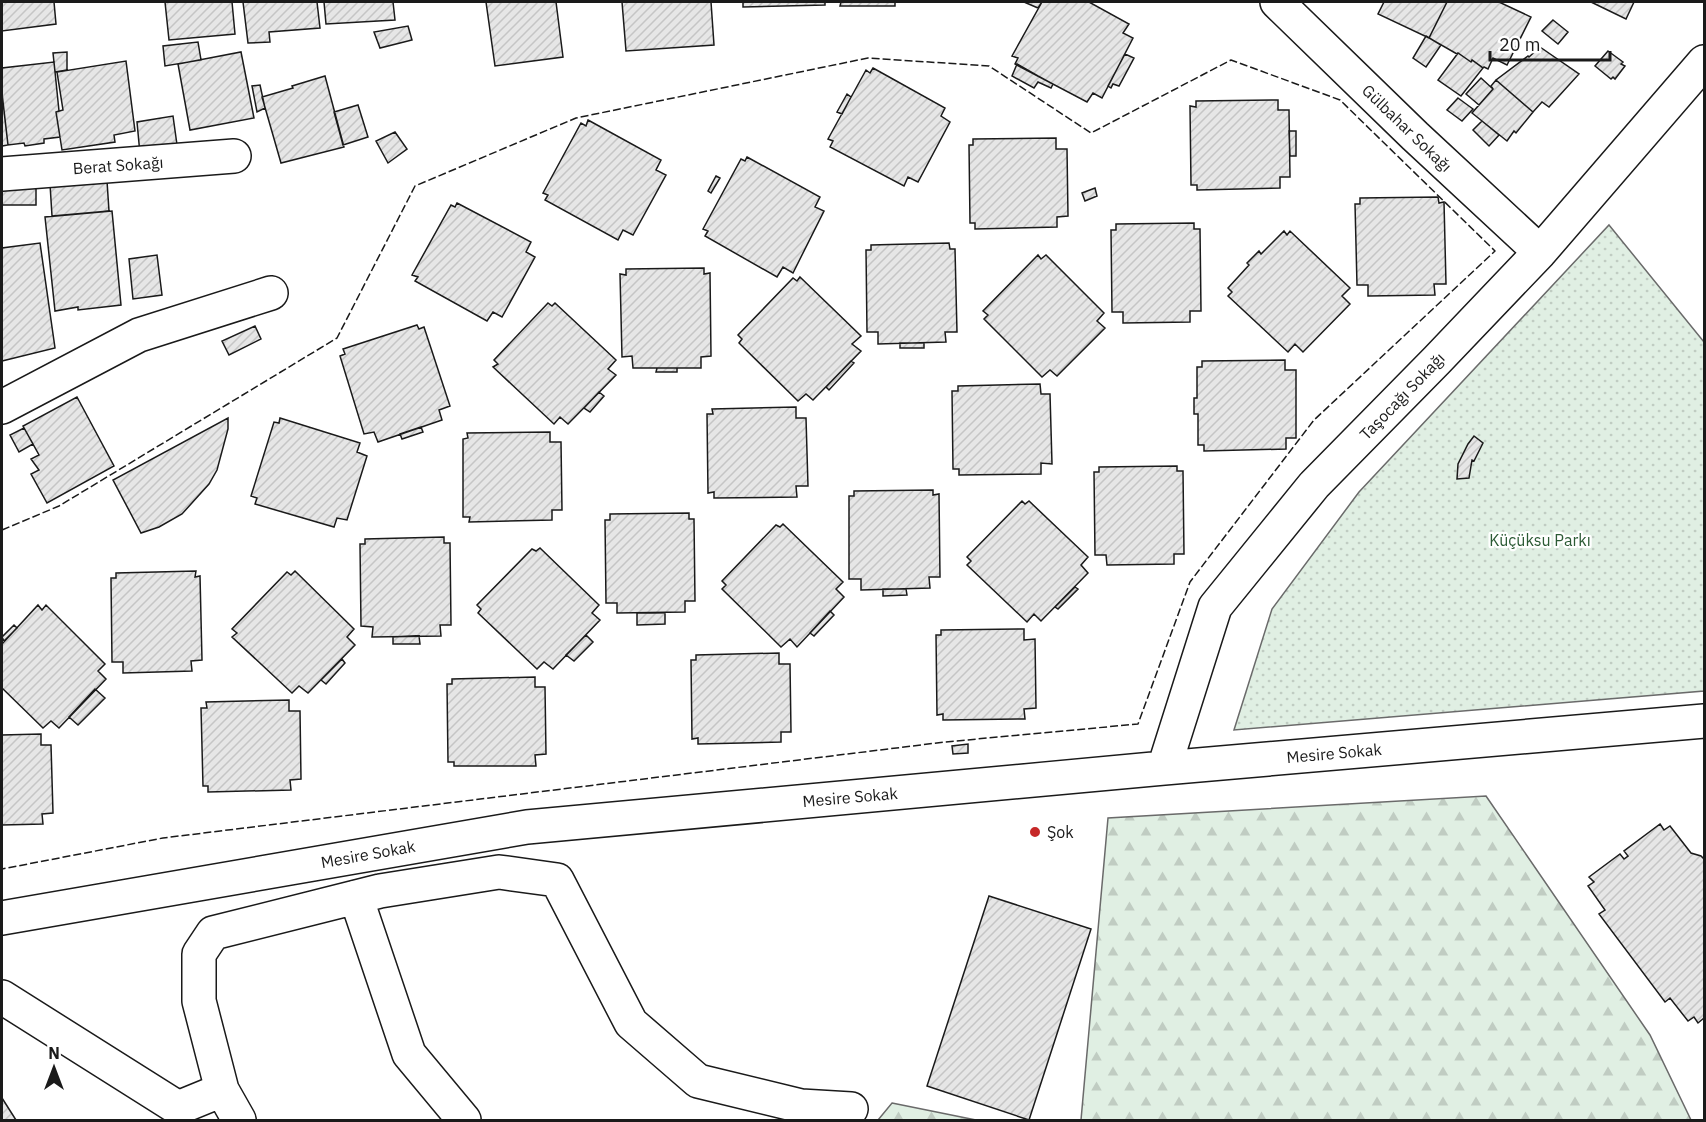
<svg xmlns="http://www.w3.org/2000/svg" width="1706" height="1122" viewBox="0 0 1706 1122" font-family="'IBM Plex Sans',sans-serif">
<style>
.grass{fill:url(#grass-dots);stroke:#6a6a6a;stroke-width:1.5}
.forest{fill:url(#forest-firs);stroke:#6a6a6a;stroke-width:1.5}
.building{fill:url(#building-hatch);stroke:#1a1a1a;stroke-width:1.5}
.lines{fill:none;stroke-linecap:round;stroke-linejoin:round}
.minor-casing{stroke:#1a1a1a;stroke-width:36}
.minor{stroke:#fff;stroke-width:33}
.fence{stroke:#1a1a1a;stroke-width:1.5;stroke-dasharray:8 3;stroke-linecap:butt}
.poi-dot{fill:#c62828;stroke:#fff;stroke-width:2}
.labels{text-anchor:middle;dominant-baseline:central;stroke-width:4.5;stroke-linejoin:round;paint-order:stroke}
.street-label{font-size:16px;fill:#1a1a1a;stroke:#fff}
.park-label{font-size:16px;fill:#2b5a34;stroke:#fff}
.poi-label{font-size:16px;fill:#1a1a1a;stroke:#fff;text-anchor:start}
</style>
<defs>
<pattern id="grass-dots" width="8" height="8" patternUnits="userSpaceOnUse" patternTransform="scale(1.5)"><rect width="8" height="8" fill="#e0efe3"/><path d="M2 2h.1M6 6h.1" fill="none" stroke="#c0ccc2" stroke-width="1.8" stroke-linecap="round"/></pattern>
<pattern id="forest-firs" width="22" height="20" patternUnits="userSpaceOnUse" patternTransform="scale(1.5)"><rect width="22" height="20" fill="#e0efe3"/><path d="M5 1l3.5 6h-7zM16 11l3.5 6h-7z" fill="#c0ccc2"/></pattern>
<pattern id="building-hatch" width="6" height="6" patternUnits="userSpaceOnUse" patternTransform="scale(1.5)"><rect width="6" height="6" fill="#e6e6e6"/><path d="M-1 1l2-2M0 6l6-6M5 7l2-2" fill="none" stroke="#c5c5c5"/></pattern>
</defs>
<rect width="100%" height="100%" fill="#fff"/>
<path class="grass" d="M1609,225l95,117v349l-470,39 38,-121 87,-117z"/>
<path class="forest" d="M1486,796l164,239 41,85h-610l27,-302z
M892,1103l84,17h-98z"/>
<path class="building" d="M2,2h52l2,22 -54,7z
M165,2h67l3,32 -66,6z
M243,2h74l3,26 -51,4 1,10 -22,1z
M324,2h69l2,18 -69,4z
M486,2h70l7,55 -68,9z
M622,2h89l3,43 -88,6z
M743,2h82v3l-82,2z
M841,2h54v4h-55z
M1024,2h18l-4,6z
M1042,2h47l40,22 -6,9 10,5 -31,60 -9,-5 -6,9 -72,-38 3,-6 -6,-2z
M1384,2h63l-18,36 -51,-24z
M1447,2h52l32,15 -24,48 -14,-7 -5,11 -4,-2 -1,1 -11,-8 -1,2 -13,-9 -1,1 -28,-16z
M1591,2h43l-8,17z
M1553,20l15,12 -10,12 -16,-13z
M408,26l4,14 -32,8 -6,-16z
M1426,36l15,9 -15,22 -13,-9z
M198,42l3,18 -36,6 -2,-20z
M1540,47l39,27 -30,33 -7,-5 -9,10 -37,-32 32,-24 1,1z
M1608,51l15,11 -2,2 4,2 -10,13 -2,-2 -2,2 -16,-13z
M67,52v18l-12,2 -2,-19z
M241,52l13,66 -64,12 -12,-66z
M1458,53l13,9 1,-2 11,8 -22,28 -23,-16z
M1125,54l9,4 -15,28 -6,-2 -2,4 -3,-2z
M126,61l9,70 -21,4 1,7 -53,8 -6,-38 7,-2 -6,-38z
M54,62l5,49 -3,1 4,25 -16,2v4l-19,3 -1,-3 -16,2 -6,-51v-26z
M1017,64l21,12 15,8 -2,4 -13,-6 -4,6 -22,-12z
M873,68l72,40 -4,8 9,6 -32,60 -10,-5 -4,9 -74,-39 3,-6 -5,-2 38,-69 4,3z
M325,76l19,71 -63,16 -19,-66 31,-9 -1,-2z
M1481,78l12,11 -14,16 -13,-11z
M1496,80l37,32 -17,21 -2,-2 -7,10 -35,-28 21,-24 -2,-3z
M260,85l5,23 -8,4 -5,-26z
M2,93l6,52 -6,1z
M847,94l4,3 -9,17 -5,-2z
M1458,98l15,11 -11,12 -15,-11z
M1278,100v10h11l1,67h-10v11l-83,2v-5h-6l-1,-79 6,1v-6z
M358,105l10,32 -25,8 -9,-33z
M173,116l5,36 -38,2 -3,-32z
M588,120l73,40 -5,10 10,5 -33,60 -10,-5 -5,10 -73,-40 3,-5 -5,-2 38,-70 5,3z
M1482,121l17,14 -10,11 -16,-16z
M1289,131h7v25h-6z
M395,132l12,17 -19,14 -12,-22z
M1056,138v11h11l1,67 -11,1v10l-82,2v-6h-5l-1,-78h4v-6z
M747,157l73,40 -5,10 9,4 -31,62 -10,-6 -6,10 -72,-41 3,-5 -5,-2 38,-70 4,2z
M716,176l4,2 -9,15 -3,-2z
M107,181l2,30 -57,5 -2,-32z
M2,184l34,1v20h-34z
M1095,188l2,8 -12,5 -3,-8z
M1438,197l1,6 5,-1 2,82h-12l1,11 -67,1v-11h-11l-2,-81h5v-6z
M457,203l74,39 -5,10 9,5 -33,60 -9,-5 -6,9 -72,-40 3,-4 -6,-2 39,-70 4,2z
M112,211l9,94 -43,5v-3l-23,4 -10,-94z
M1194,223v6h6l1,82h-11v11l-67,1v-11h-11l-1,-82h5v-6z
M1284,231l3,4 3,-4 60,57 -8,8 8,8 -47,48 -8,-8 -7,8 -60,-56 4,-4 -4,-4 21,-23 -2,-2 12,-12 2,3z
M40,243l15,105 -53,13v-113z
M949,243l1,6h5l2,83h-12l1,10 -68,2v-12h-11l-1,-82h5v-5z
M157,255l5,40 -29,4 -4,-40z
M1038,255l3,4 5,-4 58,58 -7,8 8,7 -48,48 -7,-6 -8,7 -58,-58 4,-4 -5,-4z
M704,268v6l6,-1 1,83 -10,1v11h-68l-1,-12 -10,1 -2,-83 6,1v-6z
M800,277l61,59 -9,8 9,7 -48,49 -7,-6 -8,7 -59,-58 3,-4 -4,-4 55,-57 4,3z
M548,303l4,3 3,-3 61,57 -8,9 8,6 -48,49 -8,-7 -6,7 -61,-57 5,-3 -4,-4z
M417,325l2,4 5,-2 26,79 -11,4 3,10 -64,22 -4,-10 -10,2 -24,-78 5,-2 -2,-5z
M255,326l6,13 -32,16 -7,-14z
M900,343h24v5h-24z
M1285,360v10h11v68h-10v11l-82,2v-6h-6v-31h-4v-16h3v-31h5v-6z
M851,361l3,2 -25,27 -3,-3z
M657,368h20v4h-21z
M1040,384l1,10h9l2,70 -11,-1v11l-82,1v-6h-6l-1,-78h6v-5z
M599,392l5,4 -14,16 -6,-4z
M77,397l37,69 -67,37 -16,-29 8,-4 -8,-11 8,-4 -16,-29z
M796,407v11h10l2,68h-12l1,11 -83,1v-6l-6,1 -1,-79h6l-1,-5z
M228,418v11l-11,41 -8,14 -27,30 -23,13 -18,6 -28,-53z
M280,418l80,25 -3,9 10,4 -20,64 -10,-2 -3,9 -79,-23 2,-6 -6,-2 23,-74 5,1z
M421,427l2,5 -21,7 -2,-5z
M24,428l9,16 -14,8 -9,-17z
M550,432v10h11l1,68h-10v10l-83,2 1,-5h-7v-78l5,-1 -1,-5z
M1474,436l9,7 -9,18 -2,-1 -3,18 -12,1 1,-15 10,-20z
M1177,466v5h6l1,83h-10v10l-67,1 -1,-10h-11l-1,-83h5v-5z
M933,490v5l6,-1 1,83h-11l1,11 -69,2v-11h-12v-83h5v-5z
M1022,501l3,3 4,-3 59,56 -7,8 7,8 -47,48 -7,-7 -7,8 -60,-57 4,-4 -4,-4z
M689,513v6h5l1,82h-10v11l-68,1v-10h-11l-1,-83h5v-6z
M783,524l60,58 -7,7 8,8 -47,50 -7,-8 -9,8 -59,-58 4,-4 -4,-4 54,-56 4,2z
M444,537v6h6l1,82h-11l1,11 -69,1 1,-10 -12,-1 -1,-82h5v-5z
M540,548l59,57 -7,8 8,7 -47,49 -9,-7 -7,7 -59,-56 3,-4 -4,-4 55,-56 4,2z
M196,571l-1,6 5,-1 2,84 -11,1 1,10 -69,2v-11h-11l-1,-84h5v-5z
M295,571l59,58 -7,8 8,8 -47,48 -9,-7 -7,7 -60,-56 5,-4 -5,-4 55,-57 4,3z
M1075,587l3,2 -20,20 -3,-2z
M883,589h23l1,6 -24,1z
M38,605l4,5 4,-5 59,59 -7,7 8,8 -47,49 -8,-7 -8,7 -41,-40v-44z
M830,611l4,4 -20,21 -4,-3z
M637,613h28v11l-28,1z
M14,625l3,3 -13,13 -2,-4z
M1024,629v11l11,-1 1,69 -12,1 1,10 -82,1v-6l-6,1 -1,-80h5v-5z
M586,635l7,7 -19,19 -8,-6z
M419,636l1,8h-27v-7z
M779,653v11h11l1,68h-10v10l-83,2v-6l-6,1 -1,-79h5v-5z
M342,659l3,4 -19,21 -5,-4z
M535,677v10h10l1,67 -11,1 1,11h-82v-4h-6l-1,-78h5v-5z
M95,689l10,9 -27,27 -9,-8z
M289,700v11h11l1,68 -11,1 1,10 -83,2v-6h-5l-2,-78h6l-1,-6z
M41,734v11h10l2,68 -11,1 1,10 -41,1v-90z
M968,744v9l-15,1 -1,-8z
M1660,824l4,6 6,-4 21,27 10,3 3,3v159l-6,5 -4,-6 -6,4 -18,-23 -5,4 -66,-88 6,-4 -17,-24 6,-4 -5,-5 31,-23 4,5 4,-3 -4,-5z
M989,896l102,33 -62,191 -102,-34z
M2,1098l14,22h-14z"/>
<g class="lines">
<g class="minor-casing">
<path id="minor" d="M1277,2l138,134 125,116
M2,174l232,-18
M2,407l137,-72 132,-42
M1164,768l51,-161 99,-122 123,-125 103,-108 164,-190
M356,897l53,157 55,66
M2,918l525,-91 637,-59 540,-47
M2,997l176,111 44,-18 -23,-89v-47l14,-21 167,-42 119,-19 58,8 74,143 67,58 103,25 50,3
M222,1090l17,30"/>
</g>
<use href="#minor" class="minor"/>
<path class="fence" d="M2,530l57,-24 278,-168 78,-152 161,-68 292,-60 121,8 102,67 140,-73 109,40 155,151 -181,169 -124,162 -52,142 -193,18 -782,96 -161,31"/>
</g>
<circle class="poi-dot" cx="1035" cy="832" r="6"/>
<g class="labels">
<g class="street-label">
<text transform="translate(1407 128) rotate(44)">Gülbahar Sokağı</text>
<text transform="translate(118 165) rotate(-4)">Berat Sokağı</text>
<text transform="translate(1402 396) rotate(-46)">Taşocağı Sokağı</text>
<text transform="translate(1334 753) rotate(-5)">Mesire Sokak</text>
<text transform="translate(850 797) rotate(-5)">Mesire Sokak</text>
<text transform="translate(368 854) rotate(-10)">Mesire Sokak</text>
</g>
<g class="park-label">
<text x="1540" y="540">Küçüksu Parkı</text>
</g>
<g class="poi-label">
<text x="1047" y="832">Şok</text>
</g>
</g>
<rect width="1706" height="1122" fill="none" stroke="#1a1a1a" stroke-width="6"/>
<g transform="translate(54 1068)" stroke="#ffffff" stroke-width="4.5" paint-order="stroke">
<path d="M0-4.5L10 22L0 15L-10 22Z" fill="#1a1a1a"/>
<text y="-9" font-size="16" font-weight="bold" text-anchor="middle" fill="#1a1a1a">N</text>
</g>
<path d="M1490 51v9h120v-9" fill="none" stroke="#1a1a1a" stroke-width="3"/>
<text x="1499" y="51" font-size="18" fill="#1a1a1a" stroke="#ffffff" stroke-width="4.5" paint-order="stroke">20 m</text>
</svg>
